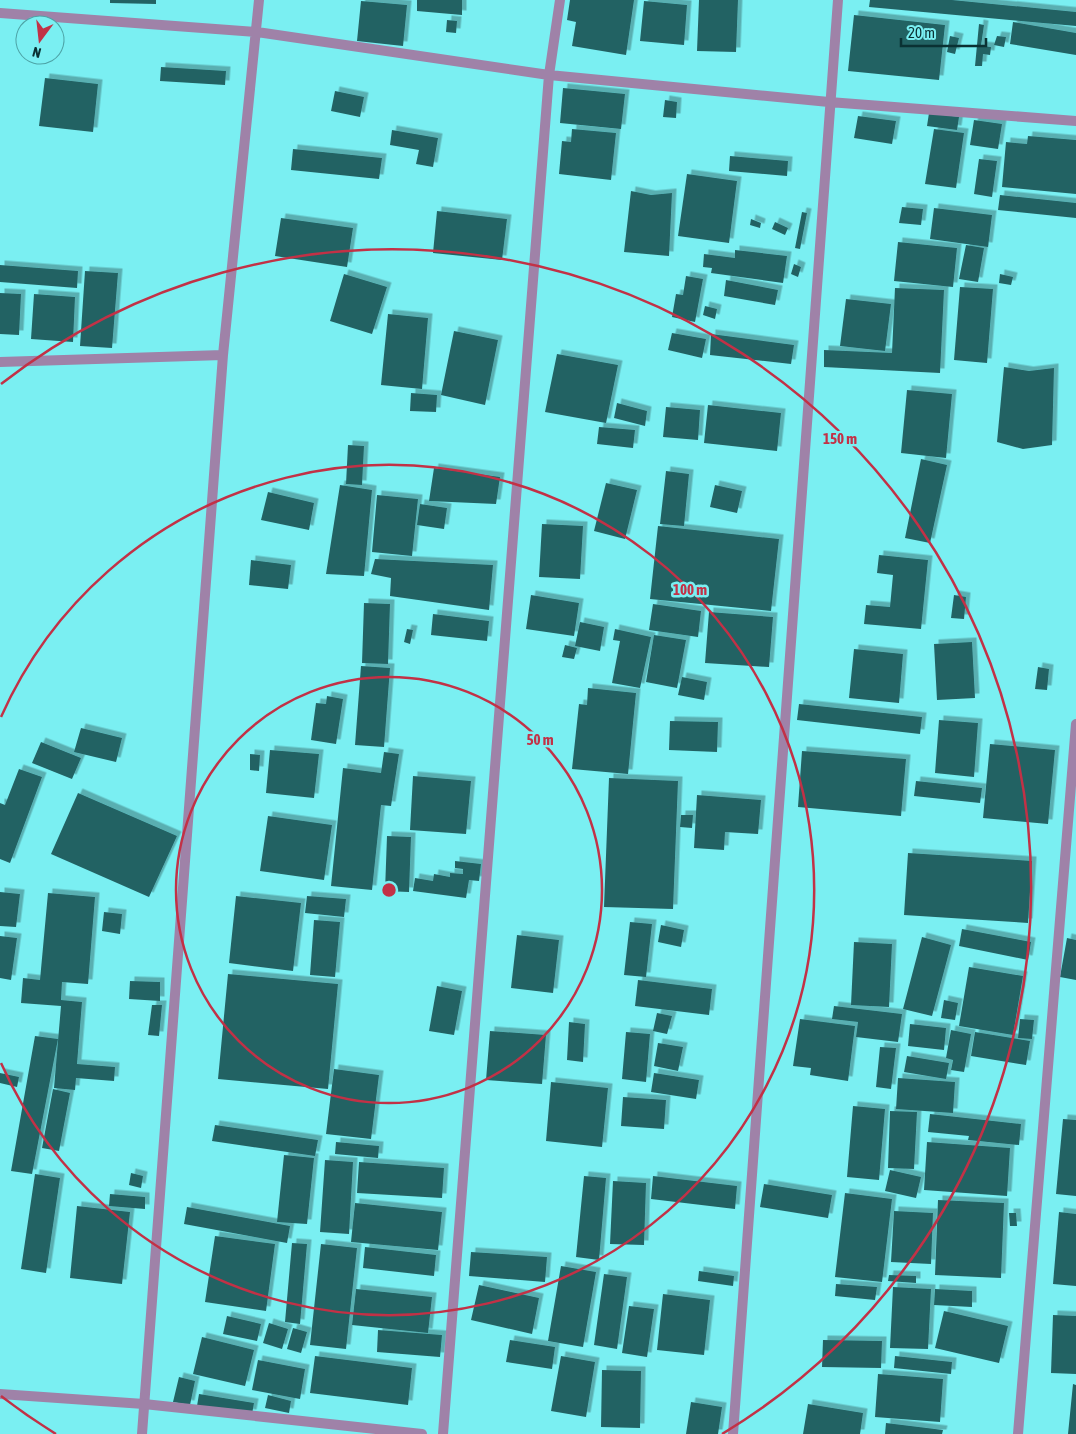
<svg xmlns="http://www.w3.org/2000/svg" width="1076" height="1434" viewBox="0 0 1076 1434" font-family="'Asap Condensed',sans-serif">
<style>
.building{fill:#226264;filter:url(#shadow)}
.lines{fill:none;stroke-linecap:round;stroke-linejoin:round}
.minor{stroke:#9f82a8;stroke-width:10}
.tertiary{stroke:#9f82a8;stroke-width:10}
.ring{fill:none;stroke:#c23146;stroke-width:2.5}
.centre{fill:#c23146;stroke:#7aeff2;stroke-width:2.5}
.ring-label{font-size:15px;text-anchor:middle;font-weight:bold;fill:#c23146;stroke:#7aeff2;stroke-width:5;stroke-linejoin:round;paint-order:stroke}
</style>
<defs>
<filter id="shadow"><feDropShadow dx="4.5" dy="-4.5" stdDeviation="0" flood-color="#0004"/></filter>
</defs>
<rect width="100%" height="100%" fill="#7aeff2"/>
<path class="building" d="M110,0h46v4l-46,-1z
M417,0h45v15l-45,-4z
M570,0h64l-8,55 -54,-9 4,-24 -9,-2z
M699,0h39l-2,52 -39,-1z
M870,0h82l124,12v14l-207,-19z
M361,1l46,4 -4,41 -46,-5z
M644,1l43,4 -3,40 -44,-4z
M854,15l91,10 -6,55 -91,-9z
M447,20l10,1 -1,12 -10,-1z
M1013,22l63,11v22l-66,-11z
M979,24l5,1 -3,21 10,1 -1,8 -7,-1 -1,12h-7z
M950,36l9,2 -4,16 -8,-2z
M997,36l9,1 -2,10 -10,-2z
M161,67l65,4 -1,14 -65,-4z
M45,78l53,6 -5,48 -54,-6z
M563,88l62,6 -4,35 -61,-6z
M335,91l29,6 -4,20 -29,-6z
M665,100l12,2 -1,16 -13,-1z
M929,113l30,4 -2,13 -30,-4z
M858,116l38,5 -4,23 -38,-6z
M974,120l28,4 -4,25 -28,-4z
M572,129l44,4 -5,47 -52,-6 3,-33 9,1z
M934,129l30,4 -8,55 -31,-4z
M392,130l46,8 -5,29 -17,-3 3,-14 -29,-5z
M1028,136l48,4v54l-74,-7 4,-45 21,2z
M293,149l89,9 -3,21 -88,-9z
M730,156l58,5 -1,15 -58,-5z
M979,159l18,2 -5,36 -18,-3z
M687,174l50,7 -8,62 -51,-7z
M631,191l20,4 21,-2 -3,63 -45,-4z
M1000,195l76,8v15l-78,-8z
M902,207l21,2 -2,16 -22,-2z
M934,208l58,7 -4,32 -58,-8z
M437,211l70,8 -5,41 -69,-7z
M802,212l5,1 -7,36 -5,-1z
M281,218l72,10 -6,39 -72,-11z
M751,219l10,4 -1,5 -10,-3z
M775,222l13,6 -3,7 -13,-6z
M898,242l59,6 -4,39 -59,-6z
M966,245l18,3 -6,34 -19,-3z
M735,250l52,6 -4,27 -72,-10 1,-5 -9,-1 1,-13 31,4z
M794,264l7,3 -3,10 -7,-3z
M0,265l78,6 -1,17 -77,-6z
M85,271l33,2 -6,75 -32,-2z
M344,274l43,13 -15,47 -42,-13z
M1000,274l13,3 -2,8 -12,-2z
M686,276l17,3 -8,43 -23,-5 4,-23 7,1z
M726,280l52,10 -3,15 -51,-9z
M960,287l33,2 -6,74 -33,-3z
M895,288l49,2 -4,83 -116,-6v-17l68,3z
M0,293l21,1 -2,41 -19,-1z
M34,294l41,3 -2,45 -42,-3z
M846,299l45,5 -6,47 -45,-5z
M705,306l12,3 -2,10 -12,-4z
M388,314l40,4 -6,71 -41,-4z
M454,331l44,9 -13,65 -44,-10z
M672,333l34,6 -4,19 -34,-8z
M711,334l83,11 -3,19 -81,-9z
M557,354l61,11 -12,58 -61,-11z
M1004,367l25,4 25,-3 -2,77 -29,4 -26,-7z
M907,390l45,4 -6,64 -45,-5z
M411,393l26,2 -1,17 -26,-1z
M617,403l30,8 -2,15 -31,-8z
M708,405l73,8 -4,38 -73,-8z
M666,407l34,3 -2,30 -35,-3z
M599,427l36,3 -2,18 -36,-4z
M348,445l16,1 -2,39 -16,-1z
M921,459l26,6 -17,78 -25,-5z
M434,468l66,9 -4,27 -67,-3z
M666,471l23,3 -5,52 -24,-2z
M606,483l31,7 -12,49 -31,-8z
M340,485l32,5 -8,86 -38,-2z
M715,485l27,6 -5,22 -27,-6z
M268,492l46,11 -5,27 -48,-10z
M377,495l41,4 -6,57 -40,-4z
M420,504l27,4 -3,21 -27,-4z
M542,524l41,2 -3,53 -41,-2z
M658,526l121,13 -8,72 -121,-12z
M879,555l49,5 -7,69 -57,-5 2,-19 24,2 3,-32 -16,-2z
M375,559l118,6 -4,45 -99,-14 1,-18 -20,-4z
M251,560l40,5 -3,24 -39,-4z
M531,595l48,8 -5,33 -48,-7z
M954,595l12,2 -2,22 -13,-1z
M364,603l26,1 -2,60 -26,-1z
M653,604l48,7 -3,26 -49,-7z
M709,612l64,5 -4,50 -64,-4z
M433,614l56,7 -2,20 -56,-6z
M580,622l24,5 -4,24 -25,-5z
M407,629l6,1 -3,14 -6,-2z
M615,629l36,8 -11,51 -28,-5 8,-42 -7,-1z
M654,635l32,5 -9,48 -31,-6z
M972,642l3,56 -38,2 -3,-56z
M565,645l12,3 -3,11 -12,-2z
M854,649l49,5 -4,49 -50,-5z
M361,666l29,2 -6,79 -29,-2z
M1038,667l11,2 -2,21 -12,-1z
M682,677l25,5 -3,18 -26,-5z
M588,688l48,5 -8,81 -56,-5 7,-65 8,1z
M327,696l16,3 -7,45 -25,-4 5,-37 10,1z
M799,704l123,13 -2,17 -123,-14z
M939,720l39,3 -4,54 -39,-4z
M670,721l48,1 -1,30 -48,-2z
M81,728l41,10 -6,24 -42,-10z
M41,742l40,16 -9,21 -40,-16z
M990,744l65,6 -7,74 -65,-6z
M270,750l49,4 -5,44 -48,-5z
M802,751l104,8 -5,57 -103,-9z
M384,752l15,2 -8,52 -10,-1 -9,85 -41,-4 12,-118 38,5z
M250,754l10,1 -1,16 -9,-1z
M19,769l23,8 -32,86 -10,-4v-56l5,2z
M413,776l58,5 -5,53 -56,-4z
M609,778l69,3 -5,128 -69,-2z
M916,781l66,7 -2,15 -66,-7z
M78,793l99,43 -28,61 -98,-43z
M697,795l64,5 -3,34 -33,-2 -1,18 -30,-2z
M681,815h12l-1,13 -12,-1z
M268,816l64,9 -8,55 -64,-9z
M387,836l24,1 -2,55 -24,-1z
M908,853l124,8 -4,62 -124,-8z
M455,861l26,3 -2,17 -10,-1 -3,18 -53,-7 2,-13 18,3 1,-7 16,3v-4l13,1v-5l-8,-1z
M0,892l20,2 -4,33 -16,-1z
M48,893l47,4 -7,87 -26,-2 -1,18 21,2 -5,62 38,3 -1,14 -38,-3 -1,12 -21,-2 7,-82 -40,-3 2,-25 17,2z
M236,896l65,7 -8,68 -64,-8z
M307,896l39,3 -2,18 -39,-4z
M104,912l18,2 -2,20 -18,-3z
M314,920l26,2 -5,55 -25,-2z
M630,922l22,2 -6,53 -22,-2z
M661,925l23,5 -3,17 -23,-5z
M962,929l69,13 -3,18 -69,-14z
M517,935l42,5 -6,53 -42,-5z
M0,936l17,2 -6,42 -11,-2z
M922,937l29,8 -19,71 -29,-7z
M1067,938l9,2v40l-16,-3z
M854,942l38,2 -3,63 -38,-2z
M969,967l54,9 -10,59 -54,-9z
M228,974l110,10 -10,105 -110,-10z
M638,980l74,9 -3,26 -74,-9z
M130,981l30,1v19l-31,-2z
M437,986l25,5 -8,44 -25,-4z
M944,1000l14,3 -3,17 -14,-2z
M152,1005h10l-3,31 -11,-1z
M834,1006l68,8 -4,28 -42,-5 2,-15 -26,-3z
M657,1013l15,3 -5,18 -14,-3z
M800,1019l55,7 -7,55 -38,-6 1,-7 -18,-2z
M1020,1019l14,1 -2,19 -14,-1z
M569,1022l16,2 -2,38 -16,-2z
M910,1024l36,4 -2,22 -36,-4z
M951,1030l20,4 -7,38 -13,-2 2,-10 -7,-2z
M490,1031l56,4 -4,49 -56,-4z
M626,1032l24,2 -4,48 -24,-3z
M975,1032l55,9 -4,24 -55,-9z
M35,1036l23,3 -26,135 -21,-3z
M658,1043l25,4 -5,24 -24,-5z
M880,1047l16,1 -5,41 -15,-2z
M907,1056l42,7 -3,16 -42,-7z
M334,1069l45,6 -8,64 -45,-5z
M0,1073l19,4 -2,10 -17,-4z
M654,1073l45,7 -3,19 -45,-7z
M898,1078l57,4 -2,31 -57,-4z
M551,1082l57,6 -6,59 -56,-6z
M53,1089l17,4 -11,58 -17,-3z
M623,1097l43,3 -2,29 -43,-3z
M853,1106l32,3 -6,71 -32,-3z
M890,1111l27,1 -3,57 -26,-1z
M930,1114l91,10 -2,21 -51,-5 1,-4 -41,-4z
M1063,1119l13,1v76l-20,-2z
M215,1125l103,15 -3,16 -103,-15z
M336,1142l43,4 -1,12 -43,-4z
M927,1142l83,6 -3,48 -83,-6z
M284,1155l30,3 -7,66 -30,-2z
M325,1160l28,2 -4,72 -29,-2z
M359,1162l85,6 -2,30 -85,-5z
M890,1170l31,7 -5,21 -31,-7z
M131,1173l12,3 -2,12 -12,-3z
M35,1174l25,4 -14,95 -25,-4z
M584,1176l22,2 -7,82 -23,-3z
M653,1176l84,10 -2,23 -84,-10z
M613,1181l33,2 -2,62 -34,-1z
M764,1184l68,11 -4,23 -68,-11z
M845,1193l47,6 -10,83 -47,-5z
M110,1194l35,3v12l-36,-3z
M938,1200l66,3 -3,75 -66,-3z
M355,1203l87,9 -4,38 -87,-8z
M77,1206l53,6 -8,72 -52,-6z
M187,1207l103,19 -3,17 -103,-19z
M894,1211l39,2 -2,51 -40,-2z
M1059,1212l17,2v72l-23,-2z
M1009,1213h7l1,13h-7z
M215,1236l60,8 -9,67 -61,-9z
M292,1243l15,1 -7,80 -15,-2z
M321,1244l36,4 -11,101 -36,-4z
M365,1247l71,8 -2,21 -71,-8z
M471,1252l76,5 -2,25 -76,-6z
M561,1266l35,6 -13,75 -35,-6z
M699,1271l35,5 -1,10 -35,-5z
M604,1274l23,3 -10,72 -23,-4z
M889,1275l27,1v7l-28,-2z
M836,1284l41,3 -2,13 -40,-4z
M479,1285l60,13 -7,36 -61,-14z
M893,1287l38,2 -3,60 -38,-1z
M356,1289l76,8 -4,36 -76,-8z
M935,1289l37,2v16l-38,-2z
M663,1294l47,6 -6,55 -47,-5z
M629,1306l25,3 -7,48 -25,-4z
M944,1311l64,15 -9,37 -64,-15z
M1053,1315l23,1v58l-25,-1z
M227,1316l34,8 -4,17 -34,-7z
M269,1323l19,6 -6,20 -19,-6z
M293,1328l14,4 -6,21 -14,-4z
M378,1330l64,5 -2,22 -63,-5z
M202,1337l52,13 -9,36 -52,-12z
M510,1340l45,7 -3,22 -46,-7z
M823,1340l59,1 -1,27 -59,-1z
M315,1356l97,12 -4,37 -98,-12z
M561,1356l34,6 -9,55 -35,-6z
M895,1356l57,6 -1,12 -57,-6z
M258,1360l47,9 -5,30 -48,-9z
M602,1370l39,1 -1,57 -39,-1z
M878,1374l65,5 -3,43 -65,-5z
M179,1377l16,4 -5,24 -17,-3z
M1073,1384l3,1v49h-8z
M199,1394l55,9 -2,11 -55,-8z
M268,1395l23,6 -2,12 -24,-5z
M691,1402l31,5 -4,27h-32z
M808,1404l55,9 -3,21h-57z
M886,1423l57,7 -1,4h-57z"/>
<g class="lines">
<path class="minor" d="M0,13l257,19 292,43 280,27 247,19
M0,362l223,-7
M142,1434l81,-1079 36,-355
M443,1434l106,-1359 11,-75
M733,1434l105,-1434
M1018,1434l58,-710"/>
<path class="tertiary" d="M0,1394l144,10 278,30"/>
</g>
<g class="ring">
<circle cx="389" cy="890" r="213"/>
<path d="M1 717A425 425 0 1 1 1 1063"/>
<path d="M56 1434A638 638 0 0 1 1 1396M1 384A638 638 0 1 1 722 1434"/>
</g>
<circle cx="389" cy="890" r="8" class="centre"/>
<g class="ring-label">
<text x="840" y="444">150 m</text>
<text x="690" y="595">100 m</text>
<text x="540" y="745">50 m</text>
</g>
<g transform="translate(40 40) rotate(195)"><circle r="24" fill="#7aeff2" stroke="#4da3a6"/>
<path d="M0-4L9 19L0 12L-9 19Z" fill="#c23146"/>
<text y="-8" font-size="14" font-weight="bold" text-anchor="middle" fill="#0a3133">N</text>
</g>
<path d="M901 38v8h85v-8" fill="none" stroke="#0a3133" stroke-width="2.5"/>
<text x="908" y="38" font-size="15" fill="#0a3133" stroke="#7aeff2" stroke-width="4" paint-order="stroke">20 m</text>
</svg>
